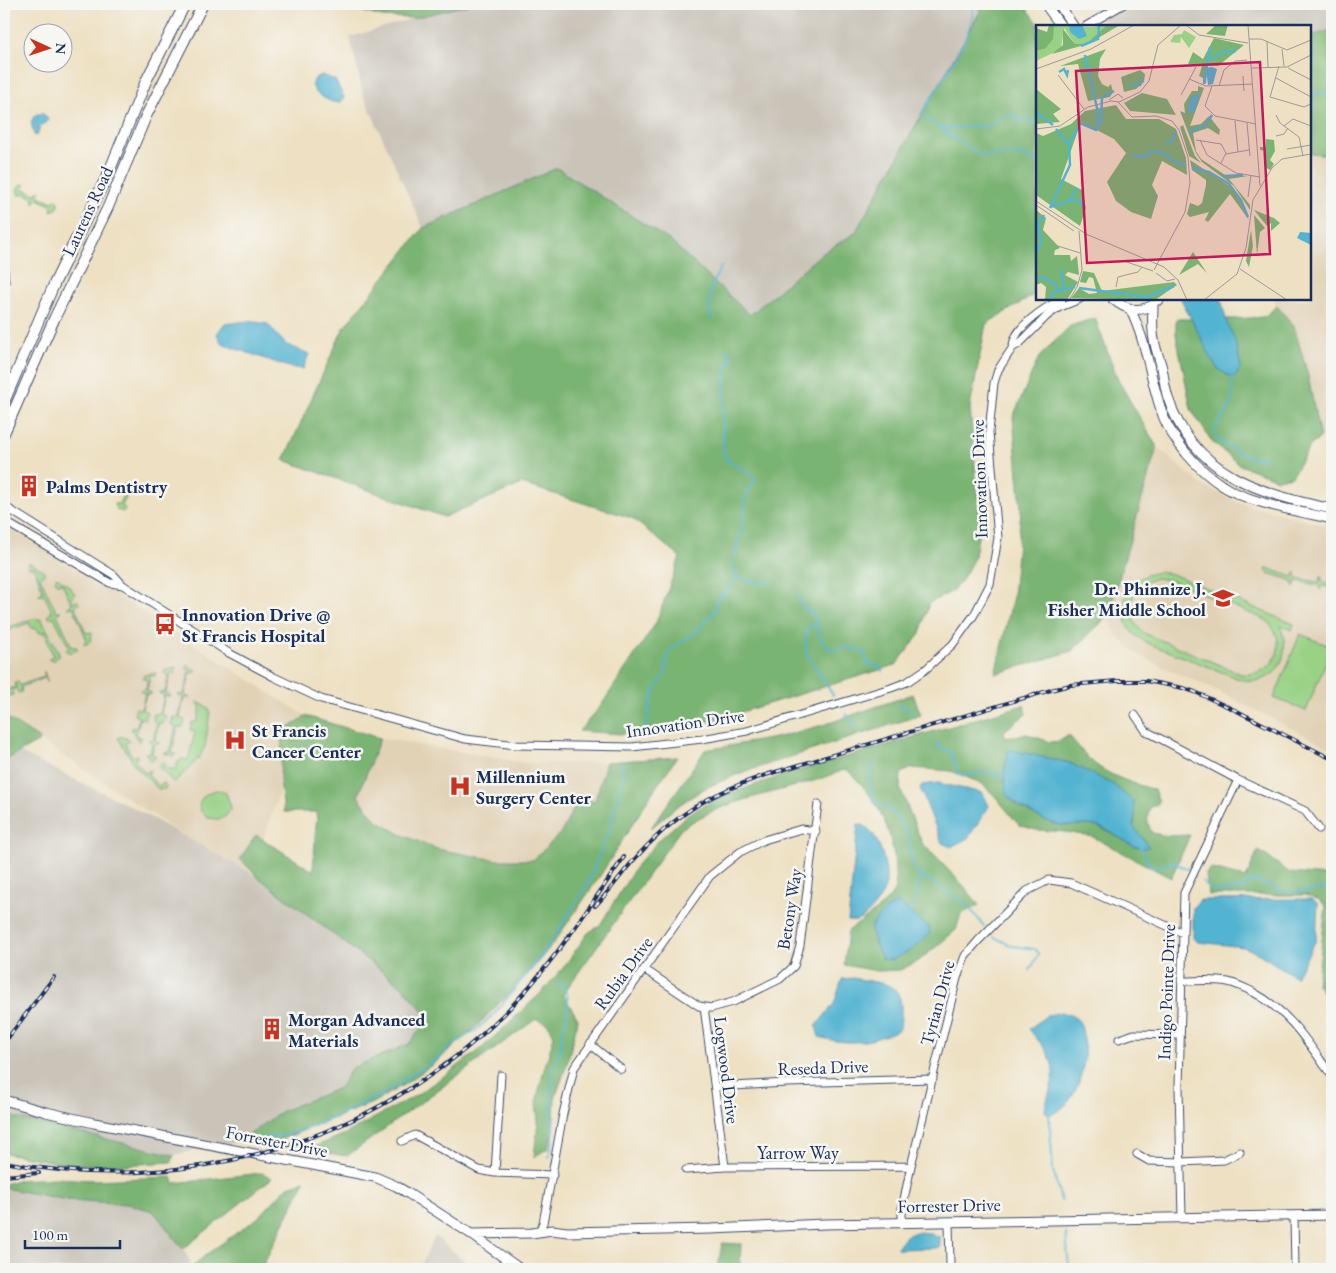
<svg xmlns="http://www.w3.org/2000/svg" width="1336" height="1273" viewBox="0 0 1336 1273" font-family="'EB Garamond',serif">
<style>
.built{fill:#e1d2b6}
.industrial{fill:#c9c3b8}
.green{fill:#99d285;stroke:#5a8072;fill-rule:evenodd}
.forest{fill:#7ab472;stroke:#4a7268;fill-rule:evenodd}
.water{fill:#52b4d1;stroke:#367298}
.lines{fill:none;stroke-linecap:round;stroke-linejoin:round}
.stream{stroke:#52b4d1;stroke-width:2}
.minor-casing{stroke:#3b4a6d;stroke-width:9}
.tertiary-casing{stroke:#3b4a6d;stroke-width:11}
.primary-casing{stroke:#3b4a6d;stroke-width:12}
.minor{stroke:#fff;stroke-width:7}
.tertiary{stroke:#fff;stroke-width:9}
.primary{stroke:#fff;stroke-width:10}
.rail-casing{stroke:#1b2f5e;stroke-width:4}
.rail{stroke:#f6f6f2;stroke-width:2;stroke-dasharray:5.5;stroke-linecap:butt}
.labels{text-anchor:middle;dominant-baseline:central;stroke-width:5;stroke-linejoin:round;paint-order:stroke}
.street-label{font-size:18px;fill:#1b2f5e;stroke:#f6f6f2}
.poi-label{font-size:18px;font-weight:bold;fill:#1b2f5e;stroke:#f6f6f2;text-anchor:start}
.inset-river{fill:none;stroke:#52b4d1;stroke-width:2.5}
.inset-road{fill:none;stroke:#9a9a9b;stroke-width:1}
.view{fill:#c2185b;fill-opacity:0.15;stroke:#c2185b;stroke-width:2.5}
.inset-edge{fill:none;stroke:#1b2f5e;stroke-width:2.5}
</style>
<rect width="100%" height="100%" fill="#f6f6f2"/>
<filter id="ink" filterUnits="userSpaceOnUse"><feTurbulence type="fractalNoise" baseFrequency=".02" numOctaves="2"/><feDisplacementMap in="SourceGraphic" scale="10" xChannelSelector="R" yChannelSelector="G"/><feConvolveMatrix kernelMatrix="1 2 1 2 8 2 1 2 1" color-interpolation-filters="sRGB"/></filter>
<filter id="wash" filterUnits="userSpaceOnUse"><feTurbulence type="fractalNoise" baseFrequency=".0096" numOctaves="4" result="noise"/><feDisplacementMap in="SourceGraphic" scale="20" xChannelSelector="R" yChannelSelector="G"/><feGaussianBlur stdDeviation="1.12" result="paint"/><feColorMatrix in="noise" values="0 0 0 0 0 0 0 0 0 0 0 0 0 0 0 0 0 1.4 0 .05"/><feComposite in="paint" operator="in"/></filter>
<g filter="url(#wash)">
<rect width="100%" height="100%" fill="#eee1c3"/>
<path class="built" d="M1310,153l22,2v279l-12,4 -12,-61 -14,-51 -22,-27h38z
M1157,447l45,38 35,17 95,25v222l-122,-62 -44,-18 -30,-16 -20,-18 -8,-19z
M4,524l302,192 -57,163 -245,-163z
M380,738l145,25h45l36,-1 -11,39h-17l-17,32 -28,27h-37l-59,-11 -37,-15 -25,-15 -17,-23z"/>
<path class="industrial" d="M471,4h500l11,5 -127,224 -35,22 -71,60 -80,-75 -112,-72 -134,60 -60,-134 -13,-57 64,-19z
M1095,4h237v26l-22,6v-10h-205z
M4,745l126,61 128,71 146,111 25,30 -20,26 -57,24 -13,20 -57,23 -41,30 -67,14 -170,-40z
M4,1188l64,12 60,4 25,7 30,38 8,14 -8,6h-179z
M435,1236l39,33h-55z"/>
<path class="green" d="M24,184l1,1 -1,4 12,5 2,-3 2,-1 -1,6 14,6 2,-3h2l2,4 -2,6 -6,2 1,-5 -14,-7 -4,4v-5l-11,-5 -4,3 -2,-7 3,-4z
M128,483l6,3 2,3 -3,2 -3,-1 -8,16 4,3 -3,3 -7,-3 -2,-5h5l7,-16 -3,-3z
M28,562l14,7 2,3v2l-4,3 16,34h5l-4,3 15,33h5v3l-5,3 -6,-2 3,-4 -15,-30 -5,1 -1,-3 4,-3 -8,-18 -6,1 5,-4 -9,-24h-6z
M1267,568l26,9 2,-4 1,-1v6l23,4 2,-5h1v5l10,3v3l-10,-2 -2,4 -1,-5 -23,-4 -1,5h-2v-5l-25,-8 -2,-2z
M1159,572l13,2 122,50 -2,6 -12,-4c9,18 5,46 -17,53 -8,3 -16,2 -24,0 -20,-8 -40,-16 -61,-24 -15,-6 -35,-11 -47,-24 -8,-10 -9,-25 -4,-37 5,-14 18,-20 32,-22zM1156,578l14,2 96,40c25,23 9,57 -25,54l-97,-41c-22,-18 -15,-47 12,-55z
M57,577l12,9 6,8 -4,4 2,4 5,-1 1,3 -4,3 11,26 4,-1 2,1 -1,7 -5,5 -3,-2 4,-3 -14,-33 -6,1 5,-4 -10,-21 -5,1 -2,-5z
M35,618l7,2 17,33 -1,4 -3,3h-6v-2l4,-2 -8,-24 -5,1 -3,-4 -6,-1 -2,-5 -25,9v-3z
M1300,634l32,13 -26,64 -32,-13z
M188,665l9,6 -2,2 -4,-1 -6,23 5,3h-6l-4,20 5,2 -2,7h-5l-6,25 4,2 -3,2 -9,-3 6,-1 6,-25 -5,-3 2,-7 5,1 5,-20 -5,-3 6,-1 6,-25 -5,-1z
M176,668v5h-5l-5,20 5,3h-6l-4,18 5,2 -2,7h-5l-4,17 5,3 -6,1 -2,10 4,2 -4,5 -7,-8h5l2,-10 -4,-3h5l4,-17 -4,-3 1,-6 6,-1 4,-17 -5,-3 6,-1 4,-17 -5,-1v-3z
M44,671l4,12 -3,-5 -24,9 1,5 -4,1 -2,-5 -4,2 1,5 -2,1 -7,-3v-8l2,5 10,-3 -1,-5 2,-2 3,5 24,-8z
M156,673l-1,3h-5l-3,15 5,2 -2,2 -4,-1 -4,15 5,3 -2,7 -5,-1 -4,18 5,2 -2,4 -8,-13 1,-2 4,1 3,-10 -5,-3 2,-7 5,1 4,-15 -5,-3 5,-1 3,-9 -5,-3 1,-3z
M198,702l8,4 4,6 -5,35 -7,12 -24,24 -16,-17 5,-5 2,2 -1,4 12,3 2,-8 4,-3 6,1 7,-28 -5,-2 2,-8h5l4,-16 -5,-2z
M120,736l8,3 1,2 -4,3 8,13 3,-2 2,1 -3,4 10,13 5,-3 -2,5 11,11 5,-3 2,3 -1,3 -6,1 -23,-23 -18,-29z
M217,790l9,3 5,14c-6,24 -43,7 -28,-10 4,-4 9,-6 14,-7z"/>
<path class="forest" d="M336,4h135l-57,14 -32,-1z
M971,4h53l16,22h-3v267l-51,31 -16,83 10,118 -5,31 -14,26 -10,10 -22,11 -9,31 -24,31 -171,52 -31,8 -73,9 -42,-3 21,-24 56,-84 24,-66 -48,-39 -110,-34 -78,33 -160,-57 59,-131 80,-101 134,-60 112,72 81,75 70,-60 35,-22 126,-223z
M1332,30v125l-22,-2v-117z
M1277,306l17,20 14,50 12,62 -10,8 -18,30 -15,3 -37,-14 -28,-23 -21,-33 -15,-75v-15h60l28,-2z
M1095,318l23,62 39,67 -49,169 -36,35 -77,23 18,-77 8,-87 -8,-93 26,-60 31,-31z
M913,694l8,21 -180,58 -36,15 -29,19 -25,21 54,-78 70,-12 51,-14z
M1024,705l2,9 -22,17 1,7 22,-4 23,8 10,-1 9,-6c9,11 18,24 30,32 16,11 36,17 55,23l5,11 -2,4 -6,1c-5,10 -4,17 1,27l17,3 21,-1 -19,43 -78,-41 -27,-5 -30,-2 -17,-5 -25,-30 -13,-12 -30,-12 -39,-3 -11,5 -1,15 22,55 41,42 16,20 -18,9 -5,16 -13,11 -23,19 -20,10 -23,1 -33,-6 4,-34c16,-12 35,-22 46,-40 3,-5 1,-13 1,-19 0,-40 -19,-77 -49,-103 -53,24 -116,25 -165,60l-118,165 15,25 -11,45 -12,34 -2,34 -5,16 -14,9 4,-36 -2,-18 6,-26 12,-41 -6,-12 -12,-5 -189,137 -40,-6 38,-16 70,-38 35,-24 32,-24 58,-54 23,-26 25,-35 12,-8 37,-60 23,-26 28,-25 34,-18 62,-21zM1041,758l29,5 65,52 -4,29 -32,-17 -65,-12 -15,-8 -13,-12zM897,902l-15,57 -5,-14z
M4,716l37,24 -37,21z
M306,716l74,22 -22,58 17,23 25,15 37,15 59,11h37l28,-27 17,-33 17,1 11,-39 71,-5 -25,36 -54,86 -43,62 -27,33 -55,56 -37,32 -31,22 -33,19 -105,42 -26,-4 41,-30 57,-23 13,-20 57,-24 20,-26 -25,-30 -146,-111 -18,-18 16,-24 57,36 4,-59h-33l-4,-33 2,-47z
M1258,850l32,23 39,3 3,-22v152l-15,-22 9,-78 -8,-7 -13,-4h-97l-2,-21 4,-6 36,10z
M4,1115l170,40 -2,7 -65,4 -47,-3 -55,-10h-1z
M262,1173l10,5 -89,71 -30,-38 -25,-7 -60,-4 -64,-12v-4l15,-4 36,-2 39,2 78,-3 2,6z
M305,1181l-44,88h-66l-2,-3 14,-12 52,-37 29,-31z
M722,1243l19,1 -1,25h-22z"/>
<path class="water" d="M322,75l13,5 9,17 -2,4c-9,5 -19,-4 -27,-9l-3,-8 4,-7z
M42,113l5,4 1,4 -8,5 -2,8 -2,2 -2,-1 -3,-13 4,-7z
M1181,299h40l6,25 7,13 7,30 -5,9 -6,1 -13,-9 -6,-10z
M248,321l20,3 8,10 11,11 22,9 -6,15 -14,-2 -67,-23 -5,-10 7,-10z
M1011,750l59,13 44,22 19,16 2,14 -2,11 16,21c-17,5 -34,-16 -50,-20 -12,-4 -26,0 -39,-2 -20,-4 -39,-17 -54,-30l-2,-22 4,-22z
M938,783l45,10 6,13 -21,32 -17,9 -9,-4 -22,-55 2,-3z
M858,824c20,2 30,42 28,59 -1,11 -17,33 -27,37 -3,2 -7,1 -11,1z
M1312,899l6,5 -2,36 -20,37 -37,-23 -15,-7 -46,-5 -5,-4v-31l7,-7z
M897,902l33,26 -1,7 -18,15 -20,10 -9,-1c-3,-7 -12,-25 -11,-31 1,-8 19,-21 26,-26z
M853,978c41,8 52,3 47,51 -28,14 -51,17 -81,8l-3,-11 18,-22 8,-25z
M1060,1012c8,2 16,4 20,11 2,3 2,8 3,11 6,26 -5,74 -34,81l-4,-4c1,-10 5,-19 7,-28 5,-25 -9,-36 -23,-54l17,-13z
M916,1232l15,1 2,3 7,1v9l-4,2 -38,1 -1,-2 9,-11z"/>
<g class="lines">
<path class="stream" d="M972,4c8,26 -38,86 -51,111l19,12 9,1 41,-3 17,-10 7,1 11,5 12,2
M1310,94l22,-1
M941,127l5,6 35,22 8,1 30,-2 18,8
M712,320c-7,-17 1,-39 10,-55
M1232,375c1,7 1,25 -2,31 -9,19 -29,27 1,42 18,9 16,10 37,10
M735,576l11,4 23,4
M799,596l5,12 10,6 7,26 5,7 10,3 9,-3 18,4 6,14 11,2 3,4
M816,623l-10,8v22l27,42
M898,705l15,6
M846,713l10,15
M646,726l6,-28 5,-13 8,-10 2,-17 3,-8 24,-16 21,-24 1,-8 5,-8 6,-3 7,-9 1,-6 -2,-16 10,-34 2,-27 3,-8 8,-12c-7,-9 -20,-11 -29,-19 -8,-6 -2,-71 -2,-85l1,-8 5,-5v-6l-5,-6
M937,742l2,5 12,5 7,22 13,1 10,-3 24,4
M873,761l-4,21 5,19 19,11 14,20 2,5v6l3,16 6,16 13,6 9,7 28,18 16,20
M1141,847l6,14 5,6h6l14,-5 16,7
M1202,881c11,15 23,11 40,7l4,-2v-2l9,-4 26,11 20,1 23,-4 8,4
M910,912l8,-20 2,-15
M994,937l18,9 23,3 4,5 -9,16
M1049,1114l4,56 8,31
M259,1139l14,-3h11l39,-14 58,-27 52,-34 27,-21 16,-10 19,-17 50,-62 43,-68 22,-53 3,-17 7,-20 3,-14 -1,-16
M549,1157l4,-19 -2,-46 2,-22 7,-19 3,-23 3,-6 2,-23 -2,-7 -8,-10
M1066,1233l3,36"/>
</g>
</g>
<g filter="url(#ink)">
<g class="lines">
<g class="minor-casing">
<path id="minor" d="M1086,26l38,-22
M4,271l1,11 -1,2
M1013,347c0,-20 33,-40 49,-48
M4,506l110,69 9,10 106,68 45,24 47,22 144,40 52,6 115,2 70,-8 45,-8 144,-43 16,-6 19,-13 27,-25 21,-29 16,-31 8,-46 -9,-106 5,-49 4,-13 15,-23 6,-3 28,-28 11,-8 22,-9
M4,521l106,62 13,2
M1135,715l11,16 92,49 67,31 14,18
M644,969l55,37 12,2 22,-6 47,-23 14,-13 6,-20 18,-142
M1181,981c15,0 32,-2 47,1 9,2 17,6 25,10 37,20 55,51 79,84
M704,1007l21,160
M1119,1039l15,-5 46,1
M590,1044l31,25
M715,1087l71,-4 147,-4
M402,1141l13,-6 64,35 16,3 58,2
M1137,1154l12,7 32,1 43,-2 16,-8
M686,1170l39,-3 186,-1
M495,1173l6,-98
M1294,1216l1,53
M1182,1218l-3,-131 5,-194 54,-113
M902,1222v-13l9,-43 46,-188 8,-22 13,-15 49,-50 22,-11 22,3 112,50
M949,1222l1,42
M539,1231l4,-8 3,-16 17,-93 11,-46 136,-192 30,-24 24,-12 37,-11 15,2"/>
</g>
<g class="tertiary-casing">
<path id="tertiary" d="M1045,4l16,22
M1059,4l14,22
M1113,299c13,11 25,14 40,6 0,8 -1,18 0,26 0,13 6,25 9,37 2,10 3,21 6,30 25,76 93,96 164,111
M1159,300v-1
M1130,309c18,35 20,73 34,109 5,13 14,25 22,35 11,13 23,24 37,33 25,17 79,26 109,33
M4,1100l42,12 48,11 281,54 21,9 10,6 65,42 49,35
M471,1234l61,-1 20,-3 15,2 144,-3 114,-5 507,-9"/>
</g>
<g class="primary-casing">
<path id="primary" d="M4,402l51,-120 54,-110 37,-91 39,-77
M4,433l51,-116 53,-110 38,-91 57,-112"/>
</g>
<use href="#minor" class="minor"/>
<use href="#tertiary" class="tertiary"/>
<use href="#primary" class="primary"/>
<g class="rail-casing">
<path id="rail" d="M595,906c14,-14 25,-30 37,-44 42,-48 80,-70 140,-89l279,-83 19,-5 47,-4h29l37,7 12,4 42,19 95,48
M4,1043l50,-66
M4,1162c180,35 370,-18 501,-149 46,-46 81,-102 119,-156
M4,1176l35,-3"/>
</g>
<use href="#rail" class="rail"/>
</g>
</g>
<defs>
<g id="building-bare" transform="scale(1.725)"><path d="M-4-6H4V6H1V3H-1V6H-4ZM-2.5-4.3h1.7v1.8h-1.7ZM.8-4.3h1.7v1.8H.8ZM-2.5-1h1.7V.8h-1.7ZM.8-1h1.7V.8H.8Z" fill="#c8321e" stroke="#f6f6f2" stroke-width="2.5" paint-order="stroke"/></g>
<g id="school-bare" transform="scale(1.725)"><path d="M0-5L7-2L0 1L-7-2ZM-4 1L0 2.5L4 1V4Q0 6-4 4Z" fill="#c8321e" stroke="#f6f6f2" stroke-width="2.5" paint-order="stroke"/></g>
<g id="bus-bare" transform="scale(1.725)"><path d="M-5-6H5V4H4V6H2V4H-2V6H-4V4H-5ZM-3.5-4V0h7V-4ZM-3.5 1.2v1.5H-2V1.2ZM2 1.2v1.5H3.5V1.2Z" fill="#c8321e" stroke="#f6f6f2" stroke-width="2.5" paint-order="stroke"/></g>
<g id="hospital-bare" transform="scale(1.725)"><path d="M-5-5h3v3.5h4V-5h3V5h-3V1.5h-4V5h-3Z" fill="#c8321e" stroke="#f6f6f2" stroke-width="2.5" paint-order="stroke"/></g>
</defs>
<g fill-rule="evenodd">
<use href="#building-bare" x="29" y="486"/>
<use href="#school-bare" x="1223" y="598"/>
<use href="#bus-bare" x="165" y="624"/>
<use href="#hospital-bare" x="235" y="740"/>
<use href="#hospital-bare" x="460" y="786"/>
<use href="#building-bare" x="272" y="1029"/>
</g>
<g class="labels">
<g class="street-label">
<text transform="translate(87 211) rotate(-65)">Laurens Road</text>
<text transform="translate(979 479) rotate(-92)">Innovation Drive</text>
<text transform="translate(685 723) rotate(-8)">Innovation Drive</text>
<text transform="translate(789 909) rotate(-81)">Betony Way</text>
<text transform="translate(623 973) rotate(-54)">Rubia Drive</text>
<text transform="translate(1166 992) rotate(-88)">Indigo Pointe Drive</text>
<text transform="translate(937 1003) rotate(-75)">Tyrian Drive</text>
<text transform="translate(823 1067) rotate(-2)">Reseda Drive</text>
<text transform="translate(727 1070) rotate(83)">Logwood Drive</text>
<text transform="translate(277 1141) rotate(11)">Forrester Drive</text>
<text x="798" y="1152">Yarrow Way</text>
<text transform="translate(949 1205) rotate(-1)">Forrester Drive</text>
</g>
<g class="poi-label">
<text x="46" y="486">Palms Dentistry</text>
<text x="1206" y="588" text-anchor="end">Dr. Phinnize J.<tspan x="1206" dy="21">Fisher Middle School</tspan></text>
<text x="182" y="614">Innovation Drive @<tspan x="182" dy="21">St Francis Hospital</tspan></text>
<text x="252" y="730">St Francis<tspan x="252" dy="21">Cancer Center</tspan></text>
<text x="476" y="776">Millennium<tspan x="476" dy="21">Surgery Center</tspan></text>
<text x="288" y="1019">Morgan Advanced<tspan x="288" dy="21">Materials</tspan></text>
</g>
</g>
<g transform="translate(1036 25)">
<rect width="275" height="275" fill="#eee1c3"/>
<path d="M18,0l38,2 15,-2 -20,18 -8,1h-4l-11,-16 -3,21 -25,12v-10l9,-2zM148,5l12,7 -7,11 -8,-11 -1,6 -10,-1 4,-7 8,-1z" fill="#99d285"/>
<path d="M13,0h5l-1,14 -8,10 -9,2v-23l11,4zM71,0h13l-32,19 -36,10 11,-9v-16l12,15h4l8,-1zM180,0h12l-3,11 -19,-2zM178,13l30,7 -26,21h-11l-1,17h-3v-5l-4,-2 3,-10 -14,-2 5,-12 10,7zM70,24l-6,10 -2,17 4,8 6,3 3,-3 2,8 -3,5 -22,4 -10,-37 -18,2zM104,45l5,4 -1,8 -8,7 -12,3 -3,-15zM162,61l6,2 -14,38 11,-2 8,-8 11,14 -1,5 -11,-7 -15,5 3,18 5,8 24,16 23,1 -19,3 21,26v5l-16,-24 -32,-24 -6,-9 -16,-42 5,2 -1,-9 8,-13h6zM0,64l25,20 -8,5 7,8 -24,2zM106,68l25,6 9,16 -46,-4 -6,-8zM80,80l10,14h33l17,10 10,29 1,17 -25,-14 -10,24 6,11 -7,23 -20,-7 -15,-11 -9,-19 19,-29 -12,-14 -33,-17 -20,57 21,11 4,18 -6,18 -44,-31v-62l7,3 28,-12 14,-13zM147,100l12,31 6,7 -12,-7 -9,-29zM230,114l8,1 1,11 -5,9 4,4 -4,6 -5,-3 1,-16 -6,-1v-3h6zM154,135l41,27 11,15 7,18 -19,-26 -22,28 -3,-2 4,-8 -19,5 -3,-3 3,-11 8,3 4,-3 4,-18v-5l-14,-10zM0,185l10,8 -3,12 17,18 -5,2 -1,5h16l1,6 6,-5 2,19 -11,-3 -3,3 13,7 -11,18h-22l1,-13 -5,-4 -5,2zM218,185l20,8 6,5 -9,8v-8l-4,3zM218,190l11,13 -5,4 -3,23zM215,205l2,16 -4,21 -3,-6zM157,227l14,21 -9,-9 -19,11zM47,246l11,2 8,18 72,-9 3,3 -22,15 -84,-2 8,-10 10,6 8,-1 -4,-15 -4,-1 -3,6 -6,-1z" fill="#7ab472"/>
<path d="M33,0h13l5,11 -8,3 -9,-7zM176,42l5,2 -4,15 -5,1 -2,-17zM164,67l-5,19 -8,2 4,-16zM264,207l11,1v12l-14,-7z" fill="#52b4d1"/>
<path class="inset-river" d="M45,21l17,-7 1,-14M49,30l12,53 1,18M175,34l12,-7 13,-1M23,47l5,-3 3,6 1,-5M94,59l10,1 3,-7M168,59l6,-37M0,87l17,13M153,107l17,-7 6,-10M130,119l7,-4 3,-9M33,120l11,-22 16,7 5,-9 1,-23 12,-7M95,131h16l3,-5 14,2 11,9 11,3M156,143l17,4 20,12 12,16 7,17M188,151l19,-1M34,175l9,1 5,6M14,182l19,-6 8,-13M14,183l20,-43 -1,-20 -13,-16M0,228l5,-11 -3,-18 6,-9M25,244l3,20M0,253h9l11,7 2,5M43,263l68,9 27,-11M14,275l4,-8 21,-5"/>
<path class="inset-road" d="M150,0l13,10 49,8M212,0l12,161M213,14h12l26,11 24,-10M231,16l1,26M246,24l2,17M243,41l-9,31 34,10 7,-3M216,43l35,-1 24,-12M252,43l23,12M0,44l55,-20 43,-24M22,50l26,34M207,51l1,15M240,53l35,19M153,54l17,7 47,-2M176,61l-7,20 10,10 41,8M183,61l5,-16 11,-9 12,-1M145,70l15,-28M73,75l9,-6 5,4M82,77l14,15 24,-1 16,5 7,9 9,27 2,26 -5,29 -31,58M240,90l4,8 19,14 4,19M199,96l3,31M211,98l3,33M248,101l9,-7 18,7M0,104l24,-3 28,-19 23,-6 8,1 21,-10 9,-11 9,-36 23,-20M240,111l8,-2 4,-6M160,115l25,4 5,9 -5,10M164,115l7,15 29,18 24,4M251,124l24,-4M190,129l23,-4M212,172l3,-22M0,176l50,33 78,33 14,13 9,20M0,180l38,26M22,221l22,7M88,236l29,10M204,244l47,31M120,248l11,8 8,-2M80,262l2,-10 20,-5 4,-5M33,275l8,-13 5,-17 -3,-39M168,275l33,-26 9,-26 7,-48 19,-32 10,-9 29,-5"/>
<path class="view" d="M224,37l10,192 -183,9 -11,-192z"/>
<rect width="275" height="275" class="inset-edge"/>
</g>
<rect width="1336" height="1273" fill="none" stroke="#f6f6f2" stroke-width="20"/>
<g transform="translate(48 48) rotate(93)"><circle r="24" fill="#f6f6f2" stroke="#9ea6b7"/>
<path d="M0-4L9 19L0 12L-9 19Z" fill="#c8321e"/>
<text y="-8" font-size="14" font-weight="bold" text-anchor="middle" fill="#1b2f5e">N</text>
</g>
<path d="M25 1240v8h95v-8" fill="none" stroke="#1b2f5e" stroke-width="2.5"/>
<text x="32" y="1240" font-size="15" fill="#1b2f5e" stroke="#f6f6f2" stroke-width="4" paint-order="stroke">100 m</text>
</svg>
